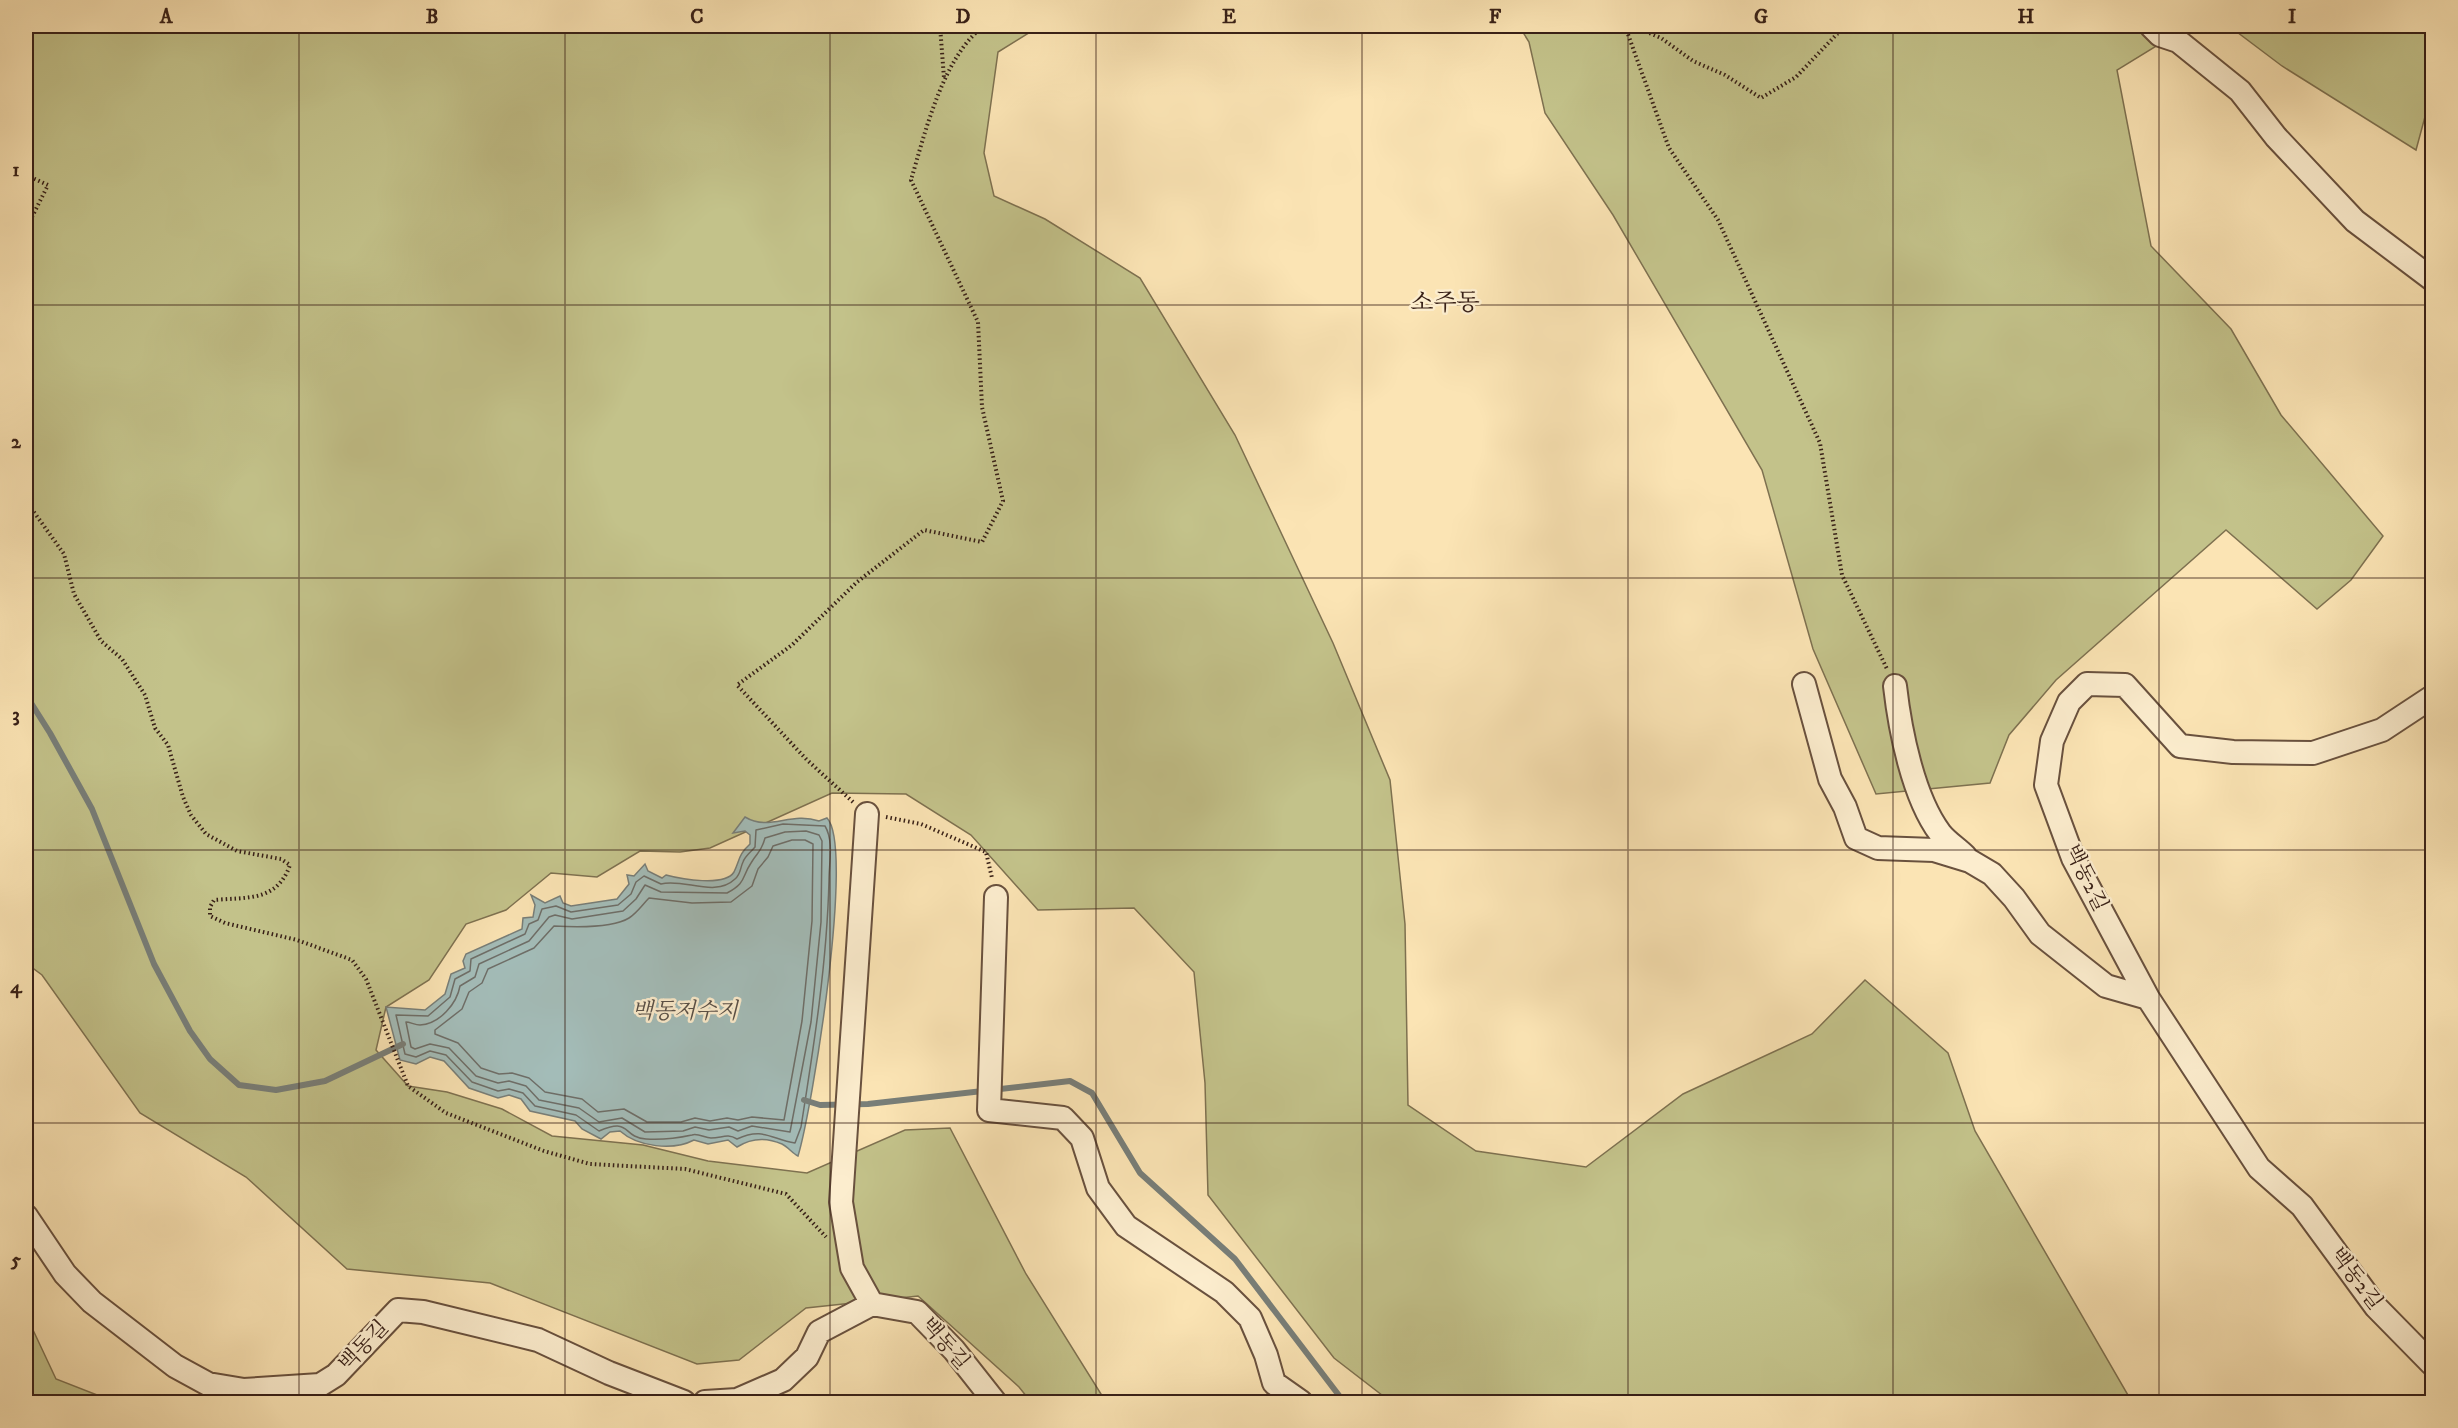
<svg xmlns="http://www.w3.org/2000/svg" width="2458" height="1428" viewBox="0 0 2458 1428" font-family="'IM FELL DW Pica','Noto Serif KR',serif">
<style>
.green{fill:#c3c28a;stroke:#7e7150;stroke-width:1.5}
.water{fill:#a3bcb8;stroke:#787e78;stroke-width:1.5}
.lines{fill:none;stroke-linecap:round;stroke-linejoin:round}
.shore{stroke:#6e6e68;stroke-width:1.5}
.stream{stroke:#787e78;stroke-width:6}
.minor-casing{stroke:#69513e;stroke-width:26}
.path{stroke:#382017;stroke-width:4;stroke-dasharray:1.5 3;stroke-linecap:butt}
.minor{stroke:#fcedce;stroke-width:22}
.grid{fill:none;stroke:#382017;stroke-width:1.5;stroke-opacity:0.55}
.labels{text-anchor:middle;dominant-baseline:central;stroke-width:5;stroke-linejoin:round;paint-order:stroke}
.street-label{font-size:21px;fill:#382017;stroke:#fcedce}
.water-label{font-size:22px;font-style:italic;fill:#584f47;stroke:#fcedce}
.quarter-label{font-size:24px;fill:#382017;stroke:#fcedce}
.neatline{fill:none;stroke:#382017;stroke-width:2}
.grid-label{font-size:20px;text-anchor:middle;font-weight:bold;fill:#382017}
</style>
<rect width="100%" height="100%" fill="#fbe4b4"/>
<filter id="stains"><feTurbulence type="fractalNoise" baseFrequency=".00333" numOctaves="4"/><feColorMatrix values="0 0 0 0 .2 0 0 0 0 .09 0 0 0 0 .02 0 0 0 .5 -.17"/></filter>
<radialGradient id="worn" r=".72"><stop offset=".6" stop-color="#630" stop-opacity="0"/><stop offset="1" stop-color="#630" stop-opacity=".3"/></radialGradient>
<path class="green" d="M26,26h1014l-42,26 -14,101 10,43 51,23 95,59 95,157 98,208 57,137 15,144 3,181 68,46 110,16 97,-73 129,-60 53,-54 83,73 27,78 157,271h-741l-57,-44 -126,-163 -3,-112 -11,-111 -60,-64 -96,2 -67,-75 -65,-41 -74,-1 -122,55 -30,4 -40,-1 -43,26 -46,-4 -45,37 -40,14 -37,56 -43,27 -10,43 32,36 39,6 55,17 50,27 91,9 65,16 99,12 98,-43 45,-2 76,146 80,128h-75l-12,-15 -101,-91 -112,12 -67,52 -42,4 -207,-81 -143,-14 -101,-92 -106,-64 -98,-138 -16,-12z
M1519,26h670l-72,44 34,176 80,83 50,86 102,121 -32,44 -34,29 -91,-79 -170,150 -47,55 -19,48 -114,11 -63,-145 -51,-179 -149,-255 -68,-102 -16,-71z
M2229,26h203v65l-16,59 -134,-84z
M26,1315l30,64 59,23h-89z"/>
<path class="water" d="M745,817c25,15 45,-6 74,4l8,-3c28,29 -15,292 -29,338 -6,-3 -10,-9 -16,-12 -16,-7 -31,-6 -45,3l-9,-7 -20,4 -14,-4c-21,11 -56,7 -74,-9l-10,1 -9,7 -19,-10 -7,-8 -45,-10 -9,-12 -12,-4 -11,3 -29,-10 -25,-27 -14,-4 -14,7 -16,-4 -14,-53 39,3 20,-16 6,-20 14,-6 -2,-7 3,-7 56,-25 1,-11 10,-1 2,-12 -4,-10 14,8 15,-7 3,7 8,3 46,-7 12,-15 -2,-9 7,1 11,-12 3,7 14,7 4,-3c15,4 59,12 68,-3 6,-12 4,-17 16,-28v-9l-5,-4 -12,2z"/>
<g class="lines">
<path class="shore" d="M783,824l42,2c9,15 4,37 4,54 -2,83 -15,165 -28,247l-6,16c-24,-4 -32,-16 -58,-4 -10,-6 -15,-1 -26,-1 -6,0 -13,-5 -19,-3 -14,3 -31,5 -46,4 -25,-2 -14,-22 -47,-8l-23,-16 -41,-9 -12,-13 -14,-4 -11,2 -26,-9 -26,-27 -16,-4 -14,6 -11,-3 -9,-39 32,1 22,-19 5,-18 15,-8 1,-12 54,-25 4,-10 9,-4 4,-11 14,-3 15,6 47,-7 13,-11 5,-12 8,-6 17,8c23,-6 54,14 74,-5 6,-5 5,-11 8,-17 2,-6 8,-10 12,-15l1,-17z
M806,831l13,4 3,6 -1,81 -10,100 -21,110 -38,-6 -14,5 -9,-4 -20,3 -14,-3 -12,4 -38,1 -23,-14 -23,4 -20,-14 -40,-8 -13,-14 -17,-5 -11,2 -22,-7 -27,-28 -19,-4 -15,5 -4,-2 -5,-25c4,0 9,3 14,3 20,-1 37,-22 40,-39l15,-9 4,-13 50,-23 20,-24 6,-2 17,4 51,-8 13,-12 9,-14 16,7 66,1c20,-11 14,-15 24,-30 7,-12 10,-10 14,-25l20,-6z
M792,840h13l8,4 -1,77 -10,100 -18,99 -32,-3 -14,3 -11,-2 -17,3 -15,-3 -14,4h-34l-23,-13 -26,3 -16,-13 -37,-7 -16,-14 -17,-5 -13,1 -18,-6 -23,-25 -23,-9v-4l27,-21 7,-17 13,-9 6,-14 46,-21 20,-22c18,1 59,2 75,-8 8,-5 14,-14 20,-20l43,5 39,-1 21,-16 6,-17 10,-12 5,-11z"/>
<path class="stream" d="M26,695l24,38 42,76 62,155 36,67 20,28 29,26 37,5 49,-9 78,-37
M804,1100l16,5 48,-1 202,-23 22,12 48,80 95,86 109,143"/>
<g class="minor-casing">
<path id="minor" d="M2151,26l9,9 18,6 62,50 36,46 79,84 77,58
M1804,684l26,95 15,28 11,31 22,10 56,2 36,11 22,13 22,24 26,36 66,52 42,12
M1895,686c5,44 18,111 45,147 7,9 17,15 25,23
M2432,697l-50,33 -69,23 -80,-1 -53,-6 -55,-61 -38,-1 -18,18 -17,39 -6,44 27,73 75,140 111,170 43,38 74,101 56,57
M867,814l-26,388 11,66 20,36
M996,897l-7,213 74,8 19,20 16,50 28,38 98,66 26,26 16,37 8,28 27,19
M26,1216l39,58 27,28 83,64 33,18 36,6 76,-5 16,-10 62,-65 25,2 115,28 71,33 75,29
M705,1402l32,-2 46,-20 24,-23 12,-25 53,-28 45,8 37,38 41,52"/>
</g>
<path class="path" d="M940,26l4,52
M1625,26l44,122 49,72 102,223 22,132 45,94
M1633,26l28,12 32,23 32,14 36,23 35,-21 41,-43 17,-8
M26,175l22,10 -21,42 -1,35
M26,501l38,53 10,40 27,47 21,18 23,36 10,33 13,17 15,52 8,18 15,19 31,17 44,8 9,6c-13,37 -43,32 -76,35l-4,7v9l15,7 72,17 55,20 14,19 42,107 38,27 98,38 46,13 95,5 101,25 40,43
M853,802l-46,-42 -70,-75 55,-40 65,-63 67,-52 58,12 21,-41 -21,-94 -4,-85 -67,-142c14,-47 32,-124 73,-154
M886,817l35,7 65,28 6,26"/>
<use href="#minor" class="minor"/>
</g>
<path class="grid" d="M299,26v1376M565,26v1376M830,26v1376M1096,26v1376M1362,26v1376M1628,26v1376M1893,26v1376M2159,26v1376M26,305h2406M26,578h2406M26,850h2406M26,1123h2406"/>
<g class="labels">
<g class="street-label">
<text transform="translate(2086 878) rotate(64)">백동2길</text>
<text transform="translate(2356 1279) rotate(53)">백동2길</text>
<text transform="translate(945 1344) rotate(49)">백동길</text>
<text transform="translate(364 1346) rotate(-46)">백동길</text>
</g>
<g class="water-label">
<text x="685" y="1011">백동저수지</text>
</g>
<g class="quarter-label">
<text x="1445" y="303">소주동</text>
</g>
</g>
<rect width="2458" height="1428" fill="none" stroke="#fbe4b4" stroke-width="66"/>
<rect x="33" y="33" width="2392" height="1362" class="neatline"/>
<g class="grid-label">
<text x="166" y="23">A</text>
<text x="432" y="23">B</text>
<text x="697" y="23">C</text>
<text x="963" y="23">D</text>
<text x="1229" y="23">E</text>
<text x="1495" y="23">F</text>
<text x="1761" y="23">G</text>
<text x="2026" y="23">H</text>
<text x="2292" y="23">I</text>
<text x="16" y="176">1</text>
<text x="16" y="448">2</text>
<text x="16" y="721">3</text>
<text x="16" y="993">4</text>
<text x="16" y="1266">5</text>
</g>
<rect width="100%" height="100%" filter="url(#stains)"/>
<rect width="100%" height="100%" fill="url(#worn)"/>
</svg>
